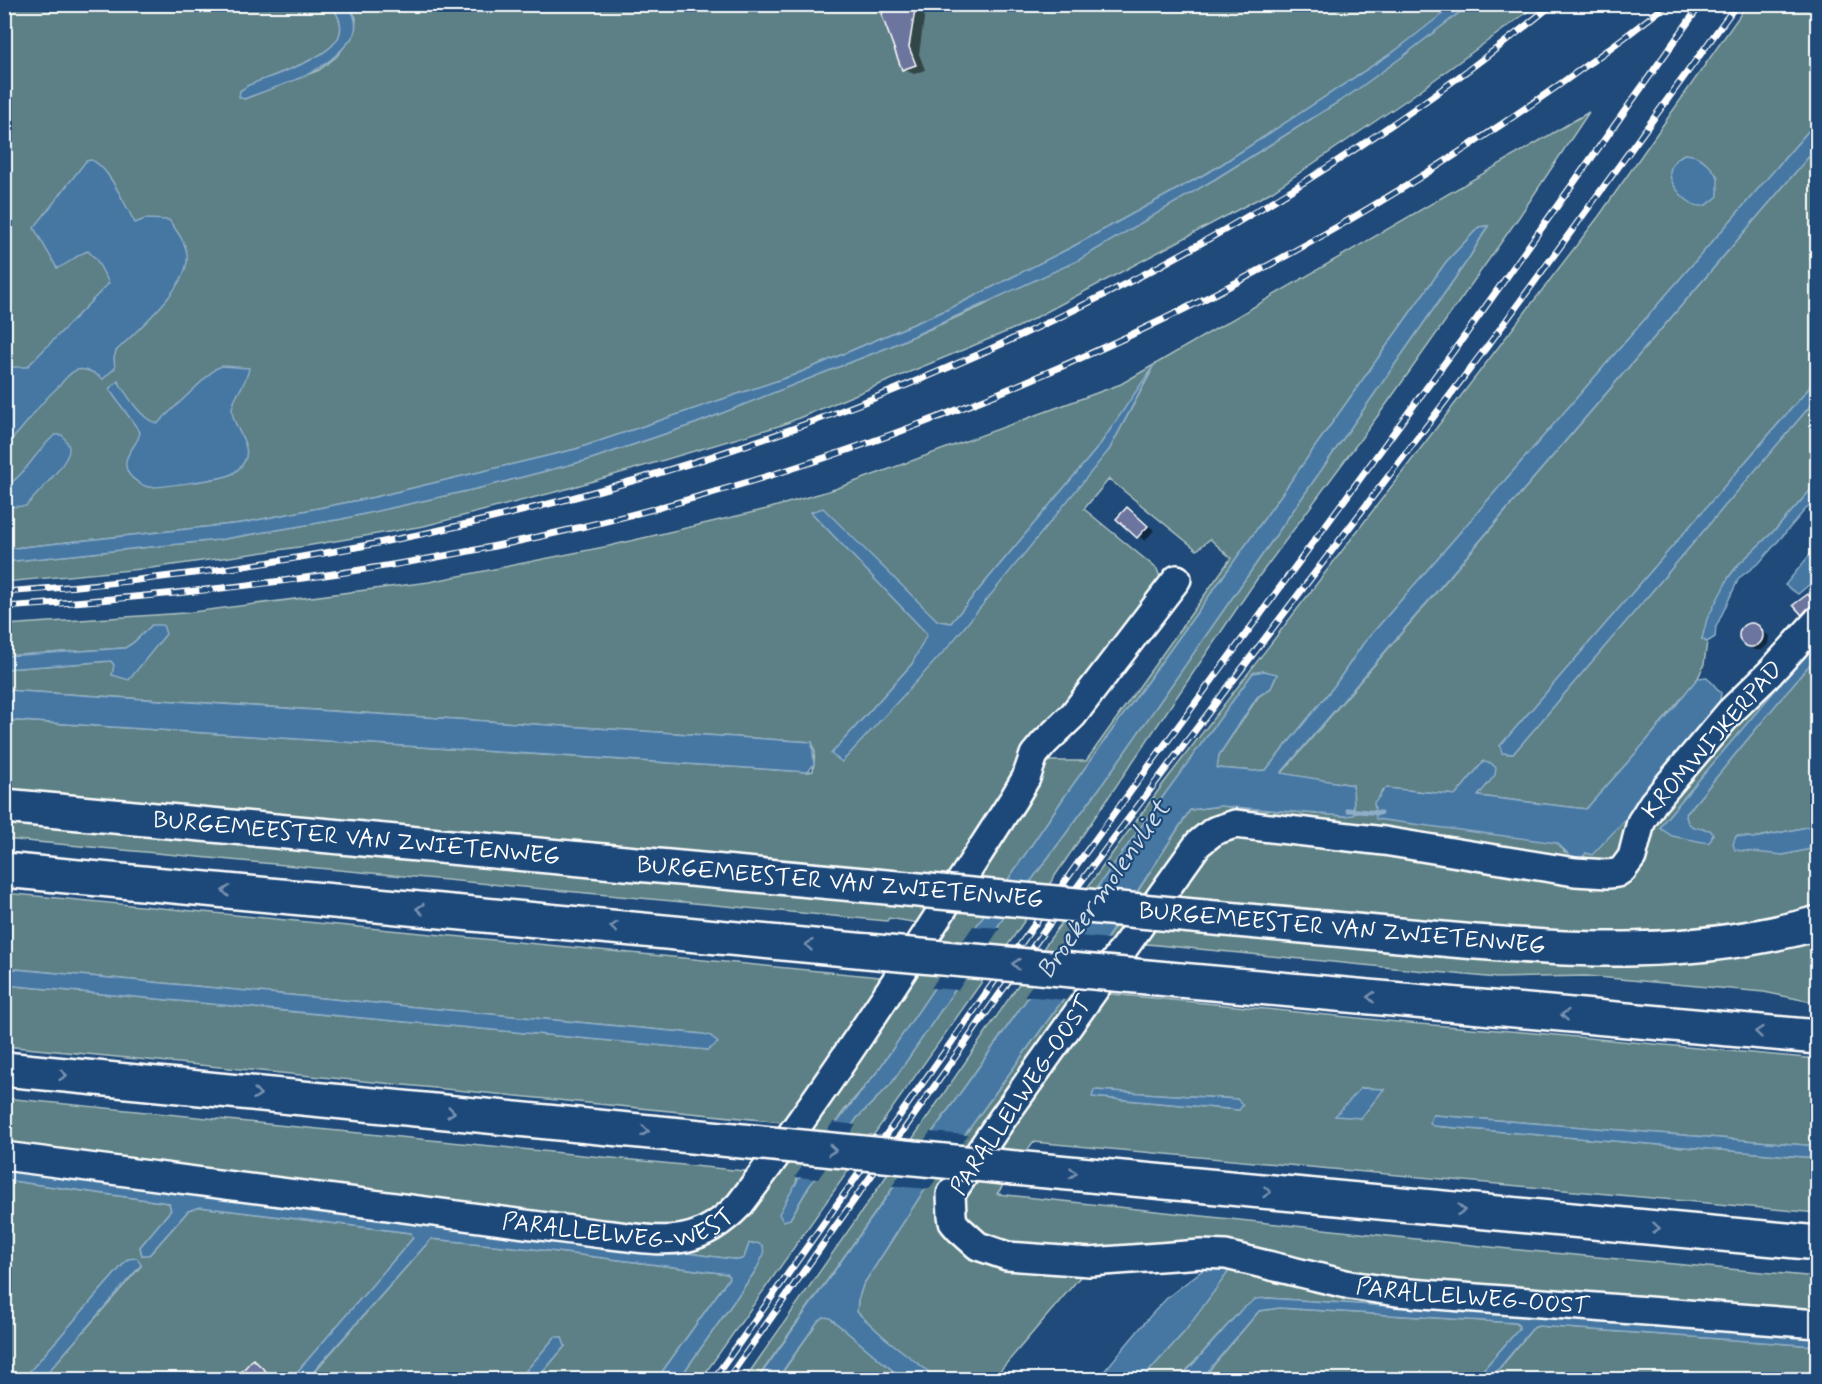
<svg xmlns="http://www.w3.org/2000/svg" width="1822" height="1384" viewBox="0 0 1822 1384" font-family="Mynerve,sans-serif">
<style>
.green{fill:#5b8085;stroke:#adc0c2;stroke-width:1.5;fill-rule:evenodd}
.water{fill:#4577a2;stroke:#8fadc7;stroke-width:1.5}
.pier{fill:#1f4a7a}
.shadow{fill:#0007}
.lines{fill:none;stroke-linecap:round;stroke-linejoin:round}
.stream{stroke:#8fadc7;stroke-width:5}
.building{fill:#6c759e;stroke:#fff;stroke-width:1.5}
.minor-casing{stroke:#fff;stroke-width:32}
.major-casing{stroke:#fff;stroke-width:38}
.highway-casing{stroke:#fff;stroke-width:38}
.minor{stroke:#1f4a7a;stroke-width:27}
.major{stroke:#1f4a7a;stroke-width:33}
.highway{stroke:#1f4a7a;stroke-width:33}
.rail-casing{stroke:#fff;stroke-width:7}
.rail{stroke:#1f4a7a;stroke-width:4.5;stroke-dasharray:14;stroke-linecap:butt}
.major-bridge-casing{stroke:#fff;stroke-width:38;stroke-linecap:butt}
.highway-bridge-casing{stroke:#fff;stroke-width:38;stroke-linecap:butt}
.major-bridge{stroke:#1f4a7a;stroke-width:33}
.highway-bridge{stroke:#1f4a7a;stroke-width:33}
.oneway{stroke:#7992af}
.labels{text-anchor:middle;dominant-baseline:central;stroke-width:4.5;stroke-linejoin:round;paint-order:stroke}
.street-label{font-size:24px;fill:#fff;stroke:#1f4a7a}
.water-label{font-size:26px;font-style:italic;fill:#d0dde8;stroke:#1f4a7a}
</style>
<rect width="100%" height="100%" fill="#1f4a7a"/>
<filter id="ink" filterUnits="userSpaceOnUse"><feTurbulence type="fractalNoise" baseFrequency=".0167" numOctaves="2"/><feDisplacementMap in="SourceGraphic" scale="12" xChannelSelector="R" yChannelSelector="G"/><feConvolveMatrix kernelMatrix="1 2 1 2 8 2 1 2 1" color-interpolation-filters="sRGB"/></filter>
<g filter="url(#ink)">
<path class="green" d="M5,5h327c5,9 12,20 7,31 -8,22 -68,40 -90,49l-9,6 4,8 75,-29 17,-13 19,-24 1,-15 -7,-13h1106l-60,46 -179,117 -144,79 -121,61 -157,67 -218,74 -201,48 -133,26 -237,26z
M1469,5h68l-129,94 -137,93 -253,135 -236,98 -219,65 -139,36 -118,20 -154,22 -147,14 -1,-20 214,-22 124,-21 138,-31 108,-28 109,-37 192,-76 93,-41 233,-127 136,-85 51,-37z
M1747,5h70v116l-454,523 -28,41 -69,85 -11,1 -38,-3 2,-13 39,-58 13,-9 6,-13 -13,-4 -11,2 -155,213 3,4 -35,54 -309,435 -13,1 176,-252 127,-185 116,-159 436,-568z
M1589,112l-70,105 -131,185 -131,177 -245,360 -311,440h-22l77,-109 -7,-26 -5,14 -5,2 -734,-97v-65l759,75 39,-49 -798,-78v-61l703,65 -5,-16 -698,-66v-75l896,86 36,-53 -48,-8 -2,3 -882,-82v-21l894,84 -1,3 53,2 -946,-113 -1,-74 804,52 5,-1 2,-19 -3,-10 -807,-52v-21l106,-8 4,4 37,-40 -19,18 -8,5 -120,8v-31l180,-12 244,-31 180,-36 158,-37 68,-20 286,-105zM1488,226l-19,32 -368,528 -99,134 -111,164 -34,34 -49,70 -18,31 7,-41 46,-66 34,-40 190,-279 168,-233 211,-298 33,-35zM1151,372l-42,78 -278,304 81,-90 16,-30 -117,-122 127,109 13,2 148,-177zM1109,479l88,71 13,-11 21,19 -145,203h-46l123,-176 -6,-16 -73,-60z
M1817,147v232l-317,367 3,7 10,1 304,-356v85l-40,45 -39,37 -9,12 -27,62 5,3 -3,22 -6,14 -54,66 -58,65 -108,-13 5,-34 -27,33 -70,-7 -5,4 -2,7 179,44 7,9 21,1 231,-243v31l-152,179 25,6 -3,-3 -1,-9 98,-119 33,-39v169l-63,13 -17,-2 46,19 34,-8v63l-73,17 -120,11 -490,-41 56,-87 30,-4 124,10 10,-2 -1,-29 -72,-11z
M1117,923l81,9 619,2v69l-53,-11 -178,-16 -89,2 -391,-38z
M1070,990l349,34 104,8 294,27v87l-384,-31 -3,7 4,4 383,32v55l-784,-71 -36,52 512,55 308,28v60l-114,-10 -436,-29 -26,12 -62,69h-37l44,-49 27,-68 -56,9 -76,5 -88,103 -55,1 -53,-42 -28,-26 1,-12 5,-15 56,-87zM1361,1088l22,1 -22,29zM1094,1090l143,9 2,11 -146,-13z
M5,1180l164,23 2,7 -31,37 2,8 8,-1 38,-43 12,-4 211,26 3,4 -123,142h-249l99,-113 -13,-7 -105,120 -18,1z
M431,1239l103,10 194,25 1,4 -72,101h-120l28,-33 -10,-9 -36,42 -212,1z
M1279,1308l237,15 3,3v3l-44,50 -274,1 58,-69z
M824,1317h5l74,62 -126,1 41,-59z
M1538,1326l279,20v33l-327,1 43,-52z"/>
<path class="water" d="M1455,4l14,1 -67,52 -51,37 -136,85 -138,82 -188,86 -192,76 -109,37 -108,28 -138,31 -124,21 -213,22v-13l237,-26 133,-26 201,-48 218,-74 157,-67 121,-61 144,-79 179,-117z
M332,5h17c4,8 8,16 6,26 -1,5 -6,11 -10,15 -28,32 -64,38 -101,53l-5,-2 1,-6 9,-6c22,-9 82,-27 90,-49 5,-11 -2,-22 -7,-31z
M1817,121v26l-536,626 72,12 1,30 -10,1 -124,-10 -30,4 -89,137 -182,251 -56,87 -5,15 -1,12 28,26 53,41h-35l-73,-61 -6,-1 -6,4 -41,58 -20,1 309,-436 35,-53 -3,-5 155,-213 11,-2 13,3 -6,14 -14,9 -38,58 -2,13 38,3 11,-1 69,-85 28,-41z
M1684,154c16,0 25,10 34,23v19c-4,4 -9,9 -16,10 -13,1 -32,-20 -32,-33 0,-9 7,-15 14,-19z
M91,160c17,5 35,47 44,63l10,-4 24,1c7,10 16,21 18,34 5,30 -51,77 -71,97l-2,7 1,10 -12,11c-7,-5 -15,-11 -26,-9 -10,3 -13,12 -21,19 -19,16 -31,41 -51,56v-78h22l82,-84 -13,-24 -8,-8c-13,4 -18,13 -31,17l-23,-40 52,-67z
M1488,226l-19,32 -368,528 -99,134 -111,164 -34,34 -49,70 -18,31 -7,2 -4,-7c26,-51 61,-97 98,-142l190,-279 168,-233 211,-298 33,-35z
M1154,365l-45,85 -160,196 -107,116 -11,-8 81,-90 15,-30 -116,-122 12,-4 115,113 13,2 148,-177z
M222,366l27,2c-2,16 -17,30 -17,42 0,18 22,35 12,52 -3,5 -9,11 -14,13 -8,4 -74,13 -82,12 -8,-2 -19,-10 -21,-17 -6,-15 12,-25 13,-38l-31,-43 9,-8c8,13 25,41 40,42l57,-54z
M1817,379v19l-304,356 -11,-1 -2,-7z
M55,435h7c3,4 7,9 7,13 2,13 -34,48 -43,58l-21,1v-20c21,-12 31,-37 50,-52z
M1817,483v13l-57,66 -21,16 -23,49 -1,10 -8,5 -5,-3 5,-20 22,-42 9,-12 39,-37z
M1817,546v32l-19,16 -13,-9z
M152,625h11l3,9 -37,46 -17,-5 2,-10 -3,-4 -106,8v-13l120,-8 8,-5z
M1817,641v15l-33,39 -98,119c0,15 12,14 24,16l3,4 -2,6 -3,3 -36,-7 -12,-8 5,-8z
M1707,677l14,16 -2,14 -82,100 -45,48 -6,-2 -8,10 -21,-20 -181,-24 -2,-17c6,-4 7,-10 12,-14l70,7 27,-33 8,1 5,5 -1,7 -17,21 108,13c27,-30 54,-60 80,-91 11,-13 20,-27 32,-40z
M4,690l808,52 2,22 -6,8 -803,-52z
M1817,825v22l-2,1 -32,7 -48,-5 -2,-6 3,-8 18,2z
M4,968l699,66 8,2 7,7 -10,7 -703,-65z
M1361,1088l23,1 -23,29 -26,-2z
M1094,1090l143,9 6,6 -4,5 -147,-13z
M1433,1115l384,31v12l-384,-32 -3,-4z
M5,1163l734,97 5,-2 5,-14 8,-1 6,3 1,8 -8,16 -77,109h-22l72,-101 -1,-4 -194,-25 -103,-10 -124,140h-16l122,-141 -2,-5 -211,-26 -12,4 -39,44h-7l-2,-8 31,-37 -2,-7 -164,-23z
M137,1258l4,7 -99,114h-19l105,-120z
M1213,1262l21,2 -48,66 -44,49 -45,1 54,-65 17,-18z
M1267,1298l436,29 114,10v9l-279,-20 -5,2 -43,51h-15l44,-50v-3l-3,-3 -237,-15 -20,3 -58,68 -22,1 62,-70 15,-11z
M555,1337h7l3,9 -28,33h-18z"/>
<path class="pier" d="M973,926l27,2 -42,62 -27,-2z
M1069,935l41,4 -44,61 -42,-4z
M833,1122l23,3 -38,54 -23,-2z
M930,1132l38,3 -39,54 -37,-3z"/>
<path class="shadow" d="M885,4h41l-7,50 6,16 -11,4 -10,-5z
M1128,509l26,21 -9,11 -27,-22z
M1810,597l7,9 -12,9 -2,-2z
M1747,625h8l14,11 -1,8 -6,6h-8l-13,-11v-8z"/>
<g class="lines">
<path class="stream" d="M1348,810l32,3"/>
</g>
<path class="building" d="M884,4h32l-7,43 7,18 -14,5 -20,-54z
M1127,507l21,19 -11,12 -21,-19z
M1808,594l8,11 -9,4 -5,6 -9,-10z
M1739 635a12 12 0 1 1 24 0a12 12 0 1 1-24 0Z
M253,1359l22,21h-41z"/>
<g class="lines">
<g class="minor-casing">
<g id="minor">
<path id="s1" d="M1818,620l-48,53 -40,39 -77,91 -12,19 -9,35 -9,12 -6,4 -9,1 -33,-2 -191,-31 -149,-17 -21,7 -16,13 -198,278 -49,72 1,21 1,7 6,7 19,17 29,10 83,6 111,-8 25,1 124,30 47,7 421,32"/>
<path id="s2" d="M4,1156l598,78c60,6 92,18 138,-30 98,-129 185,-268 273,-404l13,-22 8,-23 10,-12 29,-28 104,-136"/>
</g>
</g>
<g class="major-casing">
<g id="major">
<path id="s3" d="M4,806l904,83"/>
<path d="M1204,917c83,8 166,16 249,23 127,11 239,18 365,-17"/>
</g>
</g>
<g class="highway-casing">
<path id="highway" d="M4,870l863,81
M1179,980l639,57
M4,1069l728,71
M1015,1168l803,75"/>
</g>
<use href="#minor" class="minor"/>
<use href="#major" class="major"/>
<use href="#highway" class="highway"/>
<g class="rail-casing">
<path id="rail" d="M4,592c558,-37 1113,-233 1549,-588
M4,607c174,-11 349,-30 520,-67 419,-90 805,-272 1144,-536
M713,1380l365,-517 388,-529 235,-330
M727,1380l320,-453 127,-169 318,-418 245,-336"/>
</g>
<use href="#rail" class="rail"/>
<g class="major-bridge-casing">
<path id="major-bridge" d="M908,889l296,28"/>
</g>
<g class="highway-bridge-casing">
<path id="highway-bridge" d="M867,951l312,29
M732,1140l283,28"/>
</g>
<use href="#major-bridge" class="major-bridge"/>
<use href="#highway-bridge" class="highway-bridge"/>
</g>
<defs><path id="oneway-chevron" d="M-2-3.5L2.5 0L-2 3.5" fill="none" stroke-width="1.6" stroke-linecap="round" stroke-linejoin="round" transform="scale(1.5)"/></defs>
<g class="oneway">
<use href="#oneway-chevron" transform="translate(226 891) rotate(-175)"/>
<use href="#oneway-chevron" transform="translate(420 909) rotate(-175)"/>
<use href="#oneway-chevron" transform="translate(614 927) rotate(-175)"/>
<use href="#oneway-chevron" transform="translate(809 945) rotate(-175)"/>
<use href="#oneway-chevron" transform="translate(1016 964) rotate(-175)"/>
<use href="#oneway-chevron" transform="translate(1371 997) rotate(-175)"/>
<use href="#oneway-chevron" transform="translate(1565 1015) rotate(-175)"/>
<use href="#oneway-chevron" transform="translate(1759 1032) rotate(-175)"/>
<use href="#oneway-chevron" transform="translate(63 1075) rotate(6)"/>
<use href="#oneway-chevron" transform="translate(257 1094) rotate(6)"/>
<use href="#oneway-chevron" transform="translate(451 1112) rotate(6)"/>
<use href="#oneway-chevron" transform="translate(645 1131) rotate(6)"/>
<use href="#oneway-chevron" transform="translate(832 1150) rotate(6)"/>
<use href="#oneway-chevron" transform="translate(1073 1173) rotate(5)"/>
<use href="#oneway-chevron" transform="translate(1267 1192) rotate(5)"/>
<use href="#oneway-chevron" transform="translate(1461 1210) rotate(5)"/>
<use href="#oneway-chevron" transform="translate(1656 1228) rotate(5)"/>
</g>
</g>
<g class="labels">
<g class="street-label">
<text transform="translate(1713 740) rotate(-49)">KROMWIJKERPAD</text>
<text stroke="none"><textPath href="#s3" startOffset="354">BURGEMEESTER VAN ZWIETENWEG</textPath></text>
<text transform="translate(840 883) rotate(5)">BURGEMEESTER VAN ZWIETENWEG</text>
<text transform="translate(1342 929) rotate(5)">BURGEMEESTER VAN ZWIETENWEG</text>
<text transform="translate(1022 1096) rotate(-56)">PARALLELWEG-OOST</text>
<text stroke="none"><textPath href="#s2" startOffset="621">PARALLELWEG-WEST</textPath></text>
<text stroke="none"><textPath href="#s1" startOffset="1748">PARALLELWEG-OOST</textPath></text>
</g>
<g class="water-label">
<text transform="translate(1104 890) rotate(-55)">Broekermolenvliet</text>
</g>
</g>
<rect width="1822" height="1384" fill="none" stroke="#1f4a7a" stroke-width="24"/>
<rect x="12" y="12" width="1798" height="1360" fill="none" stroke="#fff" stroke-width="2" filter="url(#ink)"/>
</svg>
